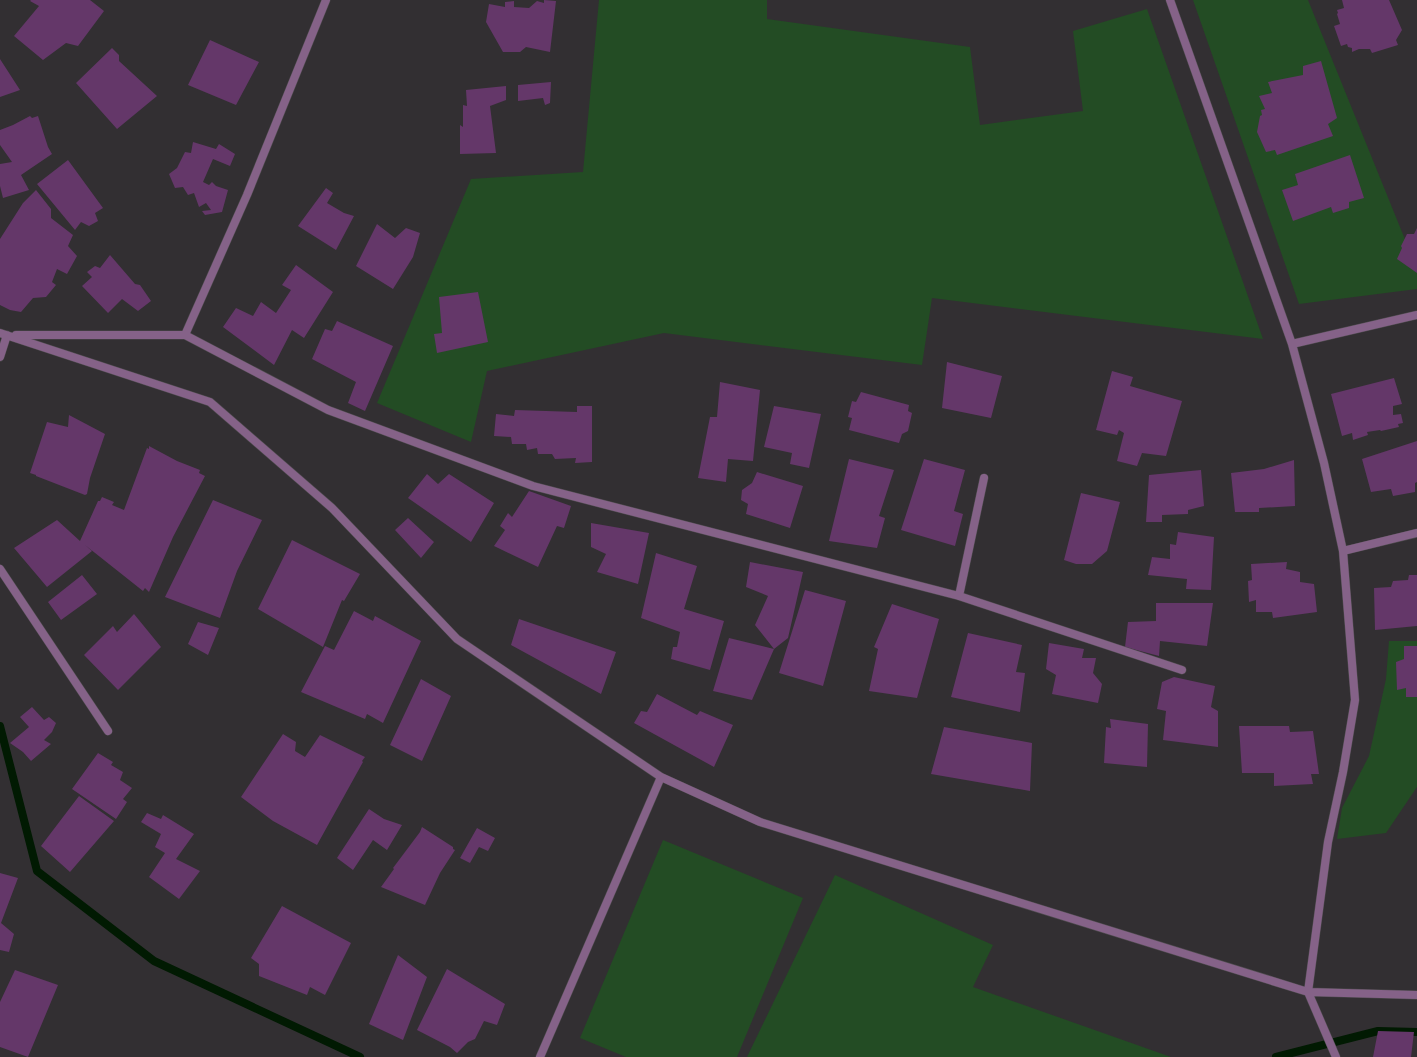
<svg xmlns="http://www.w3.org/2000/svg" width="1417" height="1057" viewBox="0 0 1417 1057" font-family="Overpass,sans-serif">
<style>
.green{fill:#234c24}
.lines{fill:none;stroke-linecap:round;stroke-linejoin:round}
.stream{stroke:#011a02;stroke-width:8}
.building{fill:#643769}
.street-casing{stroke:#4e4b4e;stroke-width:9}
.street{stroke:#856288;stroke-width:8}
</style>
<rect width="100%" height="100%" fill="#322f32"/>
<path class="green" d="M599,0h168v19l203,28 10,78 103,-14 -10,-80 74,-22 116,330 -331,-41 -10,67 -258,-32 -177,38 -16,71 -94,-39 94,-224 112,-7z
M1193,0h115l109,269v20l-118,15z
M1389,641h28v146l-31,46 -49,6 5,-31 27,-52 17,-77z
M663,840l140,58 -66,159h-111l-46,-19z
M835,875l158,70 -20,42 198,70h-424z"/>
<g class="lines">
<path class="stream" d="M0,726l37,145 117,90 206,96
M1276,1057l102,-26 39,1"/>
</g>
<path class="building" d="M31,0h59l14,11 -26,35 -12,-3 -23,17 -29,-24 25,-30 -9,-5z
M544,0l12,1 -6,51 -24,-5 -6,5h-17l-17,-30 3,-18 16,3v-5l9,-1v6l15,1 8,-7 7,2z
M1342,0h47l13,30 -6,10 2,5 -26,8 -2,-4h-11l-7,3v-4l-4,-1 -1,-3 -6,2 -7,-20 6,-2 -3,-10 1,-1 -1,-3 7,-2z
M210,40l49,22 -23,43 -48,-20z
M112,48l7,7v6l38,35 -40,33 -41,-46z
M0,59l20,31 -20,7z
M1321,61l16,57 -9,6 5,12 -56,19 -2,-5 -9,2 -9,-20 3,-16 2,-1 -1,-5 4,-1 -6,-13 13,-3 -4,-11 35,-7v-9z
M551,82l-1,21 -5,2 -2,-7 -25,3v-16z
M506,86v14l-16,6 6,47 -36,1v-29l3,2v-22l4,1 -1,-16z
M30,116l2,2 6,-2 10,31 4,7 -31,21 8,15 -26,8 -3,-12v-22l12,-2 -12,-17v-15l13,-5z
M193,142l23,7 3,-5 16,10 -5,12 -17,-7 -10,23 6,3 3,-3 4,4 12,4 -6,22 -17,3 -3,-4 9,-1 -5,-7 -7,4 -5,-14 -6,2 -5,-8 -8,1 -6,-14 8,-6 8,-16 6,1z
M1350,155l14,43 -15,4v6l-16,5 -2,-6 -38,14 -11,-31 16,-5 -3,-11z
M68,160l35,48 -8,5 3,8 -9,5 -8,-4 -6,8 -38,-46z
M326,188l7,5 -6,10 17,10 10,3 -18,34 -38,-24z
M36,190l15,19v9l22,17 -5,11 9,10 -10,18 -10,-5 -5,13 4,3 -10,12 -13,1 -12,14 -11,-2 -10,-5v-66l23,-36z
M377,224l18,14 11,-10 14,5 -7,24 -20,32 -37,-23z
M1417,228v45l-20,-14 5,-11 -1,-2 6,-12h7z
M110,255l25,29 5,1 11,16 -13,10 -16,-12 -14,14 -26,-27 10,-9 -5,-5 8,-6 5,2z
M296,265l37,27 -29,46 -12,-8 -18,35 -51,-38 13,-19 17,8 8,-14 15,11 15,-23 -9,-5z
M478,292l10,50 -51,11 -3,-19 8,-1 -3,-36z
M337,321l56,25 -28,65 -17,-8 8,-21 -44,-23 13,-30 7,2z
M947,362l55,14 -11,42 -49,-10z
M1112,371l21,6 -3,9 52,15 -16,55 -24,-3 -5,13 -20,-5 7,-28 -5,-3 -2,5 -21,-5z
M1394,378l8,26 -9,2v9l8,-1 2,9 -5,1 1,3 -18,4 -1,-1 -13,2 1,3 -15,5 -1,-7 -10,3 -11,-42z
M720,382l40,8 -7,71 -25,-2 -2,23 -28,-4 12,-61h7z
M861,392l48,13 -1,6 4,2 -4,18 -6,3 -3,9 -50,-13 3,-12 -4,-1 4,-16 4,1z
M577,406h15v56l-17,1 1,-5 -21,1 -3,-5h-14l-1,-6 -10,2 -1,-6h-14l-1,-7 -17,-1 2,-22 18,2 1,-6 62,2z
M774,406l47,8 -12,54 -19,-4 2,-11 -28,-6z
M69,415l36,19 -15,44 -3,16 -2,1 -49,-19v-1l-6,-2 17,-51 21,5z
M1417,441v41l-2,1v9l-22,4 -2,-7 -20,3 -9,-33z
M149,446l28,15 23,9 -1,3 6,3 -32,61 -24,55 -4,-4 -2,3 -58,-46 7,6 -45,36 -33,-39 43,-28 23,21 18,-40h2l2,-4 12,5 -2,3 12,5 23,-62 2,1z
M849,459l45,11 -15,46 6,2 -8,30 -48,-7z
M924,459l41,11 -11,41 9,3 -8,32 -54,-16z
M1294,460l1,46 -36,2v4h-24l-4,-39 33,-4z
M1201,470l3,36 -16,4v4l-26,1v7h-16l3,-47z
M757,472l46,14 -13,42 -44,-14 2,-10 -7,-4 1,-10 10,-7z
M427,474l11,10 11,-10 45,29 -23,39 -63,-44z
M529,491l42,15 -7,22 -7,-2 -19,41 -44,-21 11,-16 -5,-4 8,-13 4,4z
M1081,493l39,9 -13,49 -15,13h-16l-12,-4z
M213,500l49,20 -25,51 -17,47 -55,-21z
M408,518l26,24 -13,16 -26,-28z
M591,523l58,10 -11,51 -41,-12 9,-18 -15,-7z
M1178,532l36,5 -3,53 -25,-1 1,-10 -39,-4 4,-18 18,2v-15l6,1z
M292,540l68,34 -16,27 -2,-1 -19,47 -65,-38z
M656,553l41,13 -13,43 40,12 -14,49 -39,-11 2,-12h4l3,-15 -39,-14z
M750,562l53,10 -15,66 -14,11 -22,51 -39,-9 16,-53 45,11 -19,-24 13,-29 -22,-9z
M1287,562l-1,7 14,3v10l14,2 3,28 -44,6 -1,-6h-16v-12l-7,2 -1,-21 4,-1 -1,-16z
M82,575l15,19 -36,26 -13,-18z
M1409,575h8v51l-42,4 -1,-42 17,-1 2,-6 15,-1z
M805,590l41,11 -23,85 -44,-13z
M1156,603h57l-6,43 -47,-5 -1,15 -34,-9 3,-25 28,-1z
M892,604l47,15 -22,79 -48,-7 9,-42 -4,-2z
M354,611l19,10 2,-5 46,25 -38,82 -16,-9 -2,5 -64,-27 24,-46 9,4z
M134,614l27,33 -43,43 -34,-35 29,-29 4,6z
M519,619l97,33 -15,42 -90,-49z
M198,622l21,6 -11,27 -20,-11z
M968,633l54,12 -6,27 9,1 -5,39 -69,-15z
M1049,643l35,6 -2,9h14l-3,15 9,11 -4,19 -46,-9 4,-19 -10,-6z
M1404,646h13v51h-11v-9l-9,2 -1,-28 8,-3z
M1174,677l41,9 -4,21 7,4v36l-55,-7 3,-29 -9,-2 5,-27z
M421,679l30,17 -29,65 -32,-16z
M657,694l40,21 3,-4 33,14 -19,42 -80,-44 7,-12 6,1z
M32,707l12,13 5,-3 7,6 -4,9 -8,8 7,4 -20,17 -8,-9 -13,-9 19,-16 -9,-10z
M1110,719l38,5 -1,43 -43,-4 2,-36 5,1z
M1239,726h50l1,6 23,-1 6,43h-8l2,10 -39,2v-13h-32z
M944,727l88,16 -2,48 -99,-17z
M283,734l13,8 -1,9 10,6 15,-22 45,22 -3,4 1,1 -46,83 -44,-24 -32,-24z
M98,753l15,9 -2,3 12,7 -3,8 12,8 -9,11 4,3 -11,17 -44,-30z
M79,796l35,25 -44,51 -29,-26z
M369,809l15,10 18,6 -15,25 -14,-10 -20,30 -16,-12z
M147,813l14,6 2,-4 31,19 -18,25 24,12 -21,28 -30,-22 16,-24 -10,-6 6,-13 -20,-12z
M422,827l31,20v2l2,1 -15,23 -15,32 -44,-18 13,-18 -1,-1 27,-36z
M477,828l18,10 -7,13 -9,-4 -9,16 -10,-5z
M0,873l18,5 -17,45 13,11 -5,18 -9,-2z
M282,906l69,37 -26,52 -15,-8 -3,8 -48,-19v-12l-8,-6z
M398,955l29,22 -24,63 -34,-16z
M447,969l58,35 -8,21 -13,-4 -9,18 -7,3 -11,11 -7,-6 -33,-17z
M15,970l43,15 -30,72 -28,-10v-45z
M1378,1031l36,1 -3,25h-38z"/>
<g class="lines">
<g class="street-casing">
<path id="street" d="M1170,0l122,344 32,119 19,88 12,149 -12,72 -15,70 -20,150 28,65
M0,333l210,69 122,106 125,131 204,138 99,45 548,170 109,3
M16,335h169l143,75 205,76 426,110 223,74
M185,335l62,-140 79,-195
M1292,344l125,-29
M0,357l7,-22
M1343,551l74,-18
M0,569l108,162
M959,596l25,-118
M540,1057l121,-280"/>
</g>
<use href="#street" class="street"/>
</g>
</svg>
